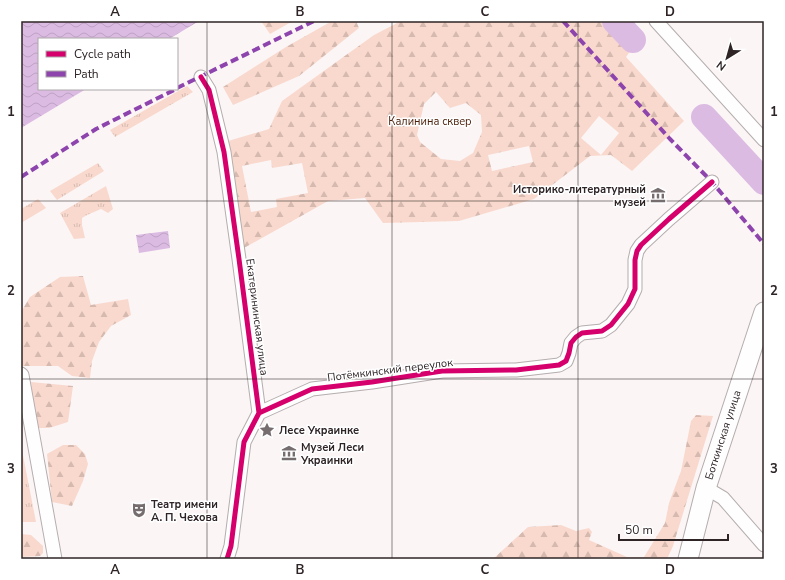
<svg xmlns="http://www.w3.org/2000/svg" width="785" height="580" viewBox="0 0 785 580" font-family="'Nunito Sans',sans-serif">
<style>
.grass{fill:url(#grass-tufts)}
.forest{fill:url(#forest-firs);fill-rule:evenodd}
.water{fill:url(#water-waves)}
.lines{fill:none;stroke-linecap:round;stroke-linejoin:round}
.river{stroke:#dcbbe3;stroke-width:26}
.minor-casing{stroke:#b5adae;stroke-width:15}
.secondary-casing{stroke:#b5adae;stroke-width:21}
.minor{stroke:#fefefe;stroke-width:13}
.secondary{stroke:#fefefe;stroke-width:19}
.quiet{stroke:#8e44ad;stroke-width:4;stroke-dasharray:8 4;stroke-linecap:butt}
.cycleway-casing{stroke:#fff;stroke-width:8}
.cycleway{stroke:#d6006c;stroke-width:5}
.grid{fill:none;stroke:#2e2426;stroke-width:1;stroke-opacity:0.55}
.labels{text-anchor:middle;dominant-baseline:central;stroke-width:3;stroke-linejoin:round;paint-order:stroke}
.park-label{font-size:11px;fill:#4d210c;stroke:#fff}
.poi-label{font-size:11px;font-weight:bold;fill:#2e2426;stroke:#fff;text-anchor:start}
.street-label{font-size:11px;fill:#2e2426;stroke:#fff}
.neatline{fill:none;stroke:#2e2426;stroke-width:1.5}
.grid-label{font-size:13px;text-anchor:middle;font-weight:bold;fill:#2e2426}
</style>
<defs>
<pattern id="grass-tufts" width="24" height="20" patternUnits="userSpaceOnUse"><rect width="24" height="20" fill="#f9d9cd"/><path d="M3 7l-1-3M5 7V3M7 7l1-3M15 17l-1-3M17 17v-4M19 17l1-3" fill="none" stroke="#d6bab0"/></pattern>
<pattern id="forest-firs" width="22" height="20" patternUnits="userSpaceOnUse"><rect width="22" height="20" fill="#f9d9cd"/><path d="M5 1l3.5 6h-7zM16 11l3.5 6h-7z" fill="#d6bab0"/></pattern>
<pattern id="water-waves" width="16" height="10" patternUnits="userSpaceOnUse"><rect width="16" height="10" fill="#dcbbe3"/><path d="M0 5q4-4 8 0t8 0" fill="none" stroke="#bda1c3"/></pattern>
</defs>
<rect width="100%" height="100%" fill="#fbf5f6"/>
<path class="grass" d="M187,86l6,6 -78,45 -5,-7z
M98,163l6,8 -47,29 -7,-9z
M106,186l7,23 -5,4 -7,-4 -14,6 -5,3v7l3,13 -11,1 -14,-26z
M38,199l8,9 -25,15v-14z
M21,445l15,77h-15z"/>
<path class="forest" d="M261,21h32l-23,13z
M332,21h24l3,7 -60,48 -66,29 -10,-18 63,-40z
M401,21h205l25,29 -5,7 58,64 -52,50 -21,-16 -21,1 -56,43 -75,22 -76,2 -18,-25 -37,3 -84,47 -16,-107 41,-12 13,-28 92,-66zM436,92l14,16 16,-5 15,12 1,17 -9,21 -13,8 -19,-2 -21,-17 -3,-7 7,-31zM599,116l20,17 -18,22 -20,-17zM529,146l4,16 -41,9 -4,-16zM271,160l1,8 30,-5 6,30 -32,6 1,8 -26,5 -9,-46z
M83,276l8,29 37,-6 3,16 -20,11 -12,16 -7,19 -2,17 -18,-2 -14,-10h-35l-2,-3v-51l9,-15 30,-20z
M31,382l42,4 -5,36 -19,6h-13z
M696,415l17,1 -40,130 -6,13h-47l-1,-1 -15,-1 -17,2h-94l35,-32 33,-2 15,6 13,-3 3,4 -3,8 38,17h17l21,-34 4,-20 12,-32 10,-50z
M63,445h13l9,9 3,10 -5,17 -11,25 -20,-4 -5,-48z
M21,534l10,1 12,11v7l-3,3 -19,1z"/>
<path class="water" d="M21,21h178l-30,18h-130v50h47l-65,39z
M168,231l2,17 -31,5 -3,-18z"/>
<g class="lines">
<path class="river" d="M615,21l18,19
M704,117l60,65"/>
<g class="minor-casing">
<path id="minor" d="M656,21l108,119
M201,77l8,13 15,62 15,107 20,154 -15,29 -13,104 -4,13
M21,374l1,1 33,184
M259,413l53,-24 60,-7 70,-11 74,-1 43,-5 7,-4 3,-8 2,-10 5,-6 6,-4 20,-2 9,-6 17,-21 7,-15v-29l2,-9 4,-6 28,-26 43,-37
M706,488l17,10 41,47"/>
</g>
<g class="secondary-casing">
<path id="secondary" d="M688,559l18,-71 58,-176"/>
</g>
<use href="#minor" class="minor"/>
<use href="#secondary" class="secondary"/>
<path class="quiet" d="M563,21l107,118 42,43 52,62
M177,88l137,-67
M21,177l75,-48 80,-40"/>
<g class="cycleway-casing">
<path id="cycleway" d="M201,77l8,13 15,62 15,107 20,154 -15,29 -13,104 -4,13
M259,413l53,-24 60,-7 70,-11 74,-1 43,-5 7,-4 3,-8 2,-10 5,-6 6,-4 20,-2 9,-6 17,-21 7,-15v-29l2,-9 4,-6 28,-26 43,-37"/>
</g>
<use href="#cycleway" class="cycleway"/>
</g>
<path class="grid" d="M207,21v538M392,21v538M578,21v538M21,201h743M21,379h743"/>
<defs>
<g id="museum-bare" transform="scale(1.2)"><path d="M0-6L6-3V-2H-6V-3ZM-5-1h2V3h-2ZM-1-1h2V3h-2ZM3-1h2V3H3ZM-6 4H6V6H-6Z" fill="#766d6f" stroke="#fff" stroke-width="2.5" paint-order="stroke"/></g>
<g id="sight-bare" transform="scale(1.2)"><path d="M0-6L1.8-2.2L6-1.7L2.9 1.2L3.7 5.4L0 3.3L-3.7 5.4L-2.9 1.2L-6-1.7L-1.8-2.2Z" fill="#766d6f" stroke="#fff" stroke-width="2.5" paint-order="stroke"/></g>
<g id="theatre-bare" transform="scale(1.2)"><path d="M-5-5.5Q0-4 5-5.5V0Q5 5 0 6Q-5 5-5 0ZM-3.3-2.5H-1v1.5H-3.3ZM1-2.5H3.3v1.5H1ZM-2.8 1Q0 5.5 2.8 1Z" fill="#766d6f" stroke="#fff" stroke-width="2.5" paint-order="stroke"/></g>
</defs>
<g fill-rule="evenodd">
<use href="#museum-bare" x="658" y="195"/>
<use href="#sight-bare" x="267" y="430"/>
<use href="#museum-bare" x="289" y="453"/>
<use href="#theatre-bare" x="139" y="510"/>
</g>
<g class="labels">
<g class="park-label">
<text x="430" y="121">Калинина сквер</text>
</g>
<g class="poi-label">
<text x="646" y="189" text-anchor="end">Историко-литературный<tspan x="646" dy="13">музей</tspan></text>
<text x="279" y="430">Лесе Украинке</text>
<text x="301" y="447">Музей Леси<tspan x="301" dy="13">Украинки</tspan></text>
<text x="151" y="504">Театр имени<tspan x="151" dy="13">А. П. Чехова</tspan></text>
</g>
<g class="street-label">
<text transform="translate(257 317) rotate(83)">Екатерининская улица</text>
<text transform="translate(390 370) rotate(-7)">Потёмкинский переулок</text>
<text transform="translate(723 435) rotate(-72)">Боткинская улица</text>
</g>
</g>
<rect width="785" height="580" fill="none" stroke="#ffffff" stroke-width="44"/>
<rect x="38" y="38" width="140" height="52" fill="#ffffff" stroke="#aba7a8"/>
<rect x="46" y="51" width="20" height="6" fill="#d6006c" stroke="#aba7a8"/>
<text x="74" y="58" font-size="12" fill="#2e2426">Cycle path</text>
<rect x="46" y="71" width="20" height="6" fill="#8e44ad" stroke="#aba7a8"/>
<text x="74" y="78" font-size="12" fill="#2e2426">Path</text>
<g transform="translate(727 58) rotate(217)" stroke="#ffffff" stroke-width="3" paint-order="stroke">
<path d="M0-3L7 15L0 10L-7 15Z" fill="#2e2426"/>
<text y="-6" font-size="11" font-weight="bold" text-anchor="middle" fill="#2e2426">N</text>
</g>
<path d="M619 534v6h109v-6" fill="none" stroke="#2e2426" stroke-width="2"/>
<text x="625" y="534" font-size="12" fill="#2e2426" stroke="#ffffff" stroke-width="3" paint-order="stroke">50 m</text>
<rect x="22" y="22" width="741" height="536" class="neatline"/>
<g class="grid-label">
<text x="115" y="16">A</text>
<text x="300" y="16">B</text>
<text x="485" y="16">C</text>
<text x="670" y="16">D</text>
<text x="11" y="116">1</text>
<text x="774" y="116">1</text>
<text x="11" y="295">2</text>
<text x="774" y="295">2</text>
<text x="11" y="473">3</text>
<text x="774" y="473">3</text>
<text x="115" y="574">A</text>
<text x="300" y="574">B</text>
<text x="485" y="574">C</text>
<text x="670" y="574">D</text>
</g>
</svg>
